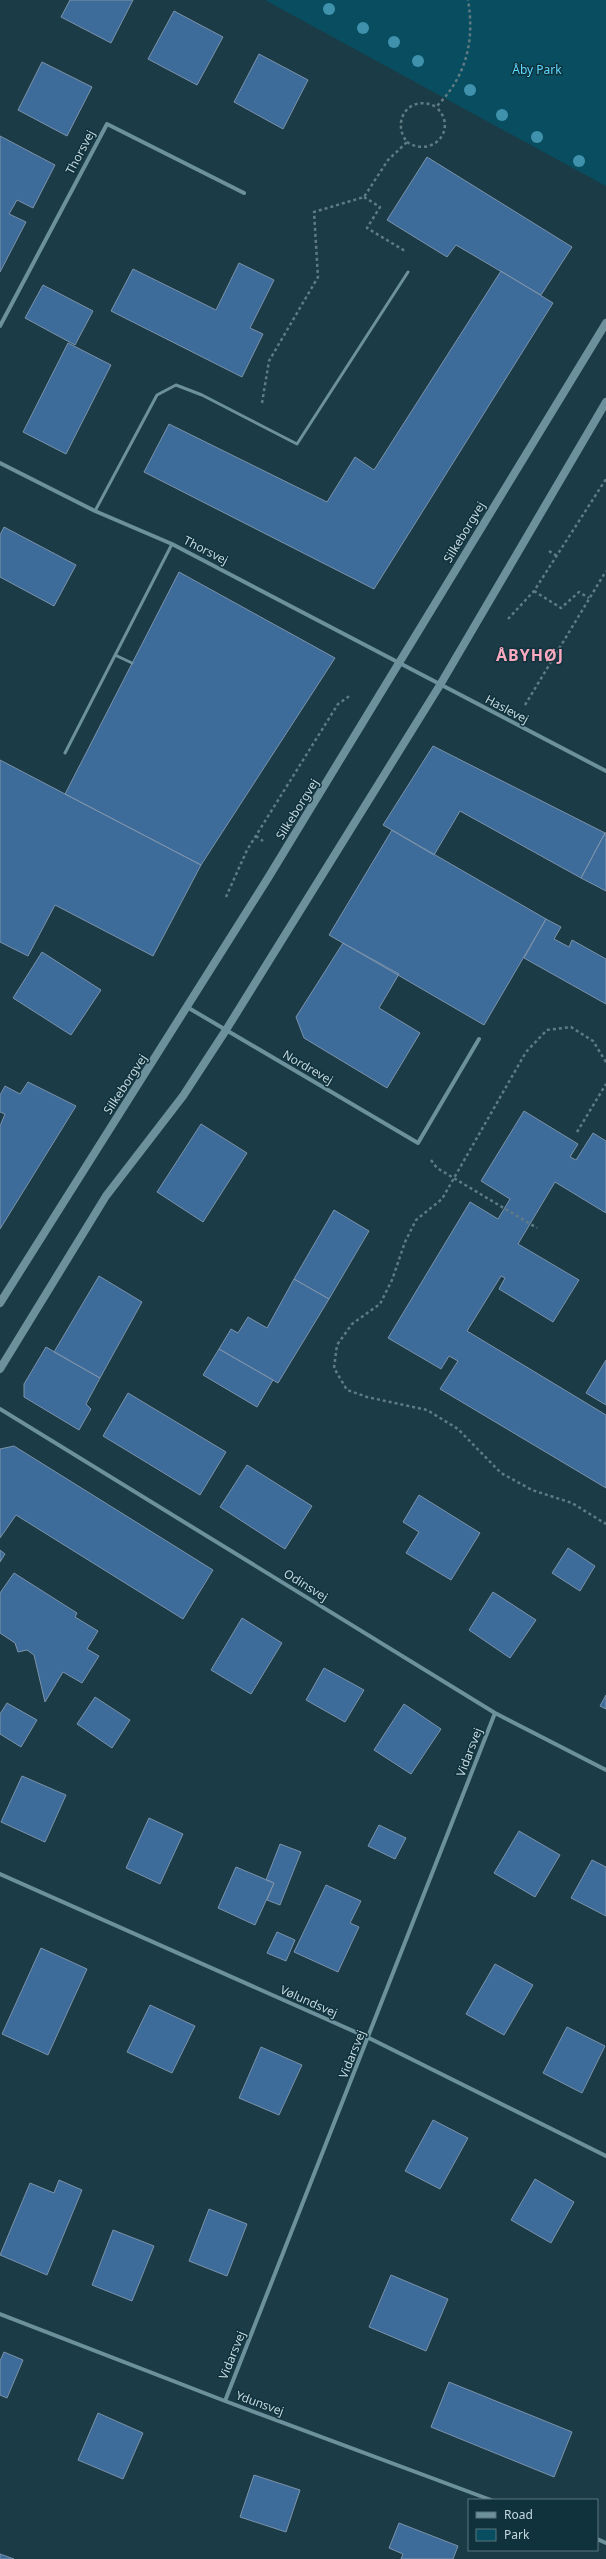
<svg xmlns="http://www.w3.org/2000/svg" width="606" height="2559" viewBox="0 0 606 2559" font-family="'Noto Sans',sans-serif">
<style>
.green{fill:#084e60}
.building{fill:#3d6c9a;stroke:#7c92aa}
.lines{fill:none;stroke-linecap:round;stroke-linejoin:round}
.path{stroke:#607b84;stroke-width:2.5;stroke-dasharray:3 3;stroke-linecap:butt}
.lane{stroke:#6c909c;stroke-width:3}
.street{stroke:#6c909c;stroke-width:4}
.secondary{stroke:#6c909c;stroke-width:8}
.tree{fill:#4092ac}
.labels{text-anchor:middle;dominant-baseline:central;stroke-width:3;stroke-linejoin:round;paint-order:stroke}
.park-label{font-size:12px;fill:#5fd8fe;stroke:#10323d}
.street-label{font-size:12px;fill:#c5d8de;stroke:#10323d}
.district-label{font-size:16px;font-weight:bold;letter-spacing:1px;fill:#faa9bf;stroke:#10323d}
</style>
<rect width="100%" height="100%" fill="#1b3c47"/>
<path class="green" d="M265,0h341v186z"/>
<path class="building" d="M70,0h63l-22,43 -50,-26z
M174,11l49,26 -26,48 -49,-26z
M259,54l49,26 -25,49 -49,-27z
M42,62l50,25 -25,49 -49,-26z
M0,136l55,29 -22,43 -16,-8 -8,14 17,8 -26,50z
M427,157l145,90 -31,48 -85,-50 -9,12 -60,-37z
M239,263l35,17 -24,48 13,6 -21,43 -131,-66 22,-42 83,41z
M501,271l52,32 -179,286 -230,-117 25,-48 158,78 28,-45 19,13z
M43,285l50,26 -18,34 -50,-27z
M68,343l43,22 -45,89 -43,-22z
M4,527l72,38 -22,41 -54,-29v-42z
M179,572l156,86 -134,207 -136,-71z
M433,746l172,87 -24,45 -121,-67 -26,44 -51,-30z
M0,760l201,105 -48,91 -98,-51 -27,51 -28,-14z
M392,830l154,89 -62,106 -155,-90z
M605,833h1v58l-25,-13z
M546,919l15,8 -7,12 15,8 3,-7 34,19v45l-82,-46z
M343,943l56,31 -20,34 41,25 -33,55 -83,-50 -8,-21z
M42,952l59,38 -30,45 -58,-37z
M28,1082l48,24 -76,123v-103l5,-12 -5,-2v-17l5,-9 15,8z
M524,1111l54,33 -8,13 6,3 17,-27 13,8v72l-51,-31 -37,62 61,36 -26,42 -54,-33 6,-11 -4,-2 -34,55 139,84v73l-166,-99 18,-28 -9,-5 -8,13 -53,-31 82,-136 28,17 12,-20 -29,-18z
M201,1124l46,29 -44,69 -46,-30z
M334,1210l35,21 -40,68 -35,-20z
M99,1276l43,26 -42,76 -46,-26z
M294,1279l35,20 -51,84 -59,-34 12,-20 7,4 10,-16 19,11z
M46,1347l54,31 -14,26 5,5 -12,21 -55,-33v-13z
M219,1349l54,31 -16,27 -54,-32z
M606,1360v45l-20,-12z
M128,1393l98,59 -26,43 -97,-59z
M14,1446l199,124 -30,49 -167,-104 -16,23v-89z
M247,1465l65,41 -27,43 -65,-42z
M419,1495l61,38 -29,47 -45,-27 13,-21 -16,-10z
M568,1548l27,18 -15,25 -28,-18z
M0,1550l5,4 -5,8z
M14,1573l63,40 -2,4 23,14 -11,18 12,7 -17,27 -19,-11 -18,30 -11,-47 -7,-5 -9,2 -3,-9 -15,-10v-40z
M493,1592l43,28 -26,38 -41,-28z
M242,1618l40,25 -31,51 -40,-24z
M324,1668l40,22 -19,32 -39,-22z
M606,1695v14l-6,-3z
M95,1697l35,23 -18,28 -35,-24z
M7,1703l30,17 -16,27 -21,-13v-20z
M404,1704l37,25 -30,45 -37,-24z
M22,1776l44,19 -21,47 -44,-20z
M149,1818l34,16 -23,50 -34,-16z
M379,1825l27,13 -11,21 -27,-13z
M519,1831l41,24 -25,42 -41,-24z
M280,1844l21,8 -21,53 -13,-5 7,-17 -8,-3z
M592,1860l14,7v49l-35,-18z
M236,1867l38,16 -19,42 -37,-17z
M326,1885l35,16 -11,22 9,4 -21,45 -44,-20z
M277,1932l18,8 -9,21 -19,-8z
M41,1948l46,21 -39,86 -46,-21z
M495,1964l38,21 -29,50 -38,-21z
M150,2005l45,21 -23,47 -45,-21z
M567,2027l38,19 -23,47 -39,-20z
M261,2047l41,18 -23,50 -40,-17z
M433,2120l35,18 -28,51 -35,-18z
M535,2179l39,23 -23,41 -40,-23z
M59,2180l23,10 -35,85 -47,-20 30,-72 24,10z
M209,2209l38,15 -20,52 -38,-15z
M113,2230l41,16 -22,55 -40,-16z
M391,2275l57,24 -22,52 -57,-24z
M4,2352l19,8 -16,38 -7,-3v-34z
M449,2382l123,50 -18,45 -123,-50z
M98,2413l45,20 -20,46 -45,-19z
M254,2475l46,15 -14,42 -46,-15z
M399,2523l59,23 -5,13h-52l2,-5 -14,-6z
M0,2554l14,5h-14z"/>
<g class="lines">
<path class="path" d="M407,142c26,17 52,-14 29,-35
M364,197l16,10 -13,21 38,23
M262,403l7,-42 49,-84 -4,-65 50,-15 24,-37 19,-18c-17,-22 4,-49 29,-35 30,-30 39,-66 32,-107
M549,551l8,5
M534,591l27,17 18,-16 10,6
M508,619l26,-28 72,-112
M525,705l81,-134
M256,836l7,5
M226,897l21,-47 91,-146 13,-9
M606,1062l-13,-21 -22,-14 -24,3 -21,22 -84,147 -26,21 -11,22 -13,38 -12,24 -28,20 -15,21 -3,23 13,22 20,7 60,13 31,19 43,44 31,17 40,13 34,21
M577,1132l29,-48
M431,1160l6,8 100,60"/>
<path class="lane" d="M95,511l62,-116 19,-10 26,10 95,49 111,-172
M115,655l17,8
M65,753l107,-209"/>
<path class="street" d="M0,326l107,-202 137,69
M0,463l95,48 77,33 434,227
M187,1007l231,136 61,-104
M0,1409l495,304 111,57
M0,1874l369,164 237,118
M0,2314l225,87 266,99
M225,2401l270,-688
M597,2539l9,4"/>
<path class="secondary" d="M0,1303l268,-425 338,-555
M0,1369l106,-173 77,-100 43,-66 214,-345 166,-283"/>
</g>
<g class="tree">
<circle cx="329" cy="9" r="6"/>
<circle cx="363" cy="28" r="6"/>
<circle cx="394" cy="42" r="6"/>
<circle cx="418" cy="61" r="6"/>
<circle cx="470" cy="90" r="6"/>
<circle cx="502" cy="115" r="6"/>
<circle cx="537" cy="137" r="6"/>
<circle cx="579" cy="161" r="6"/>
</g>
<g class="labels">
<g class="park-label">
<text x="537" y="69">Åby Park</text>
</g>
<g class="street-label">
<text transform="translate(80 152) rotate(-62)">Thorsvej</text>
<text transform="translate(464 532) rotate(-59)">Silkeborgvej</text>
<text transform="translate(206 550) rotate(27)">Thorsvej</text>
<text transform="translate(507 709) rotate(28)">Haslevej</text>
<text transform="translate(297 809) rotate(-58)">Silkeborgvej</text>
<text transform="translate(308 1067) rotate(30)">Nordrevej</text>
<text transform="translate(125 1084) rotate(-57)">Silkeborgvej</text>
<text transform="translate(306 1585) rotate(32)">Odinsvej</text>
<text transform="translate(469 1752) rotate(-69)">Vidarsvej</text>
<text transform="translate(309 2001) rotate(24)">Vølundsvej</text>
<text transform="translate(352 2054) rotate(-68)">Vidarsvej</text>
<text transform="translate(232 2355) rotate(-68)">Vidarsvej</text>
<text transform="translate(260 2403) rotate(20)">Ydunsvej</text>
</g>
<g class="district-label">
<text x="530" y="655">ÅBYHØJ</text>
</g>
</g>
<rect x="468" y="2499" width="130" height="52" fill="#10323d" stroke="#58747d"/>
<rect x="476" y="2512" width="20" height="6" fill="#6c909c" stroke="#58747d"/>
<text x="504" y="2519" font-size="12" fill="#c5d8de">Road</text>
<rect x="476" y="2529" width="20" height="12" fill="#084e60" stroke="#58747d"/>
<text x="504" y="2539" font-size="12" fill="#c5d8de">Park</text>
</svg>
